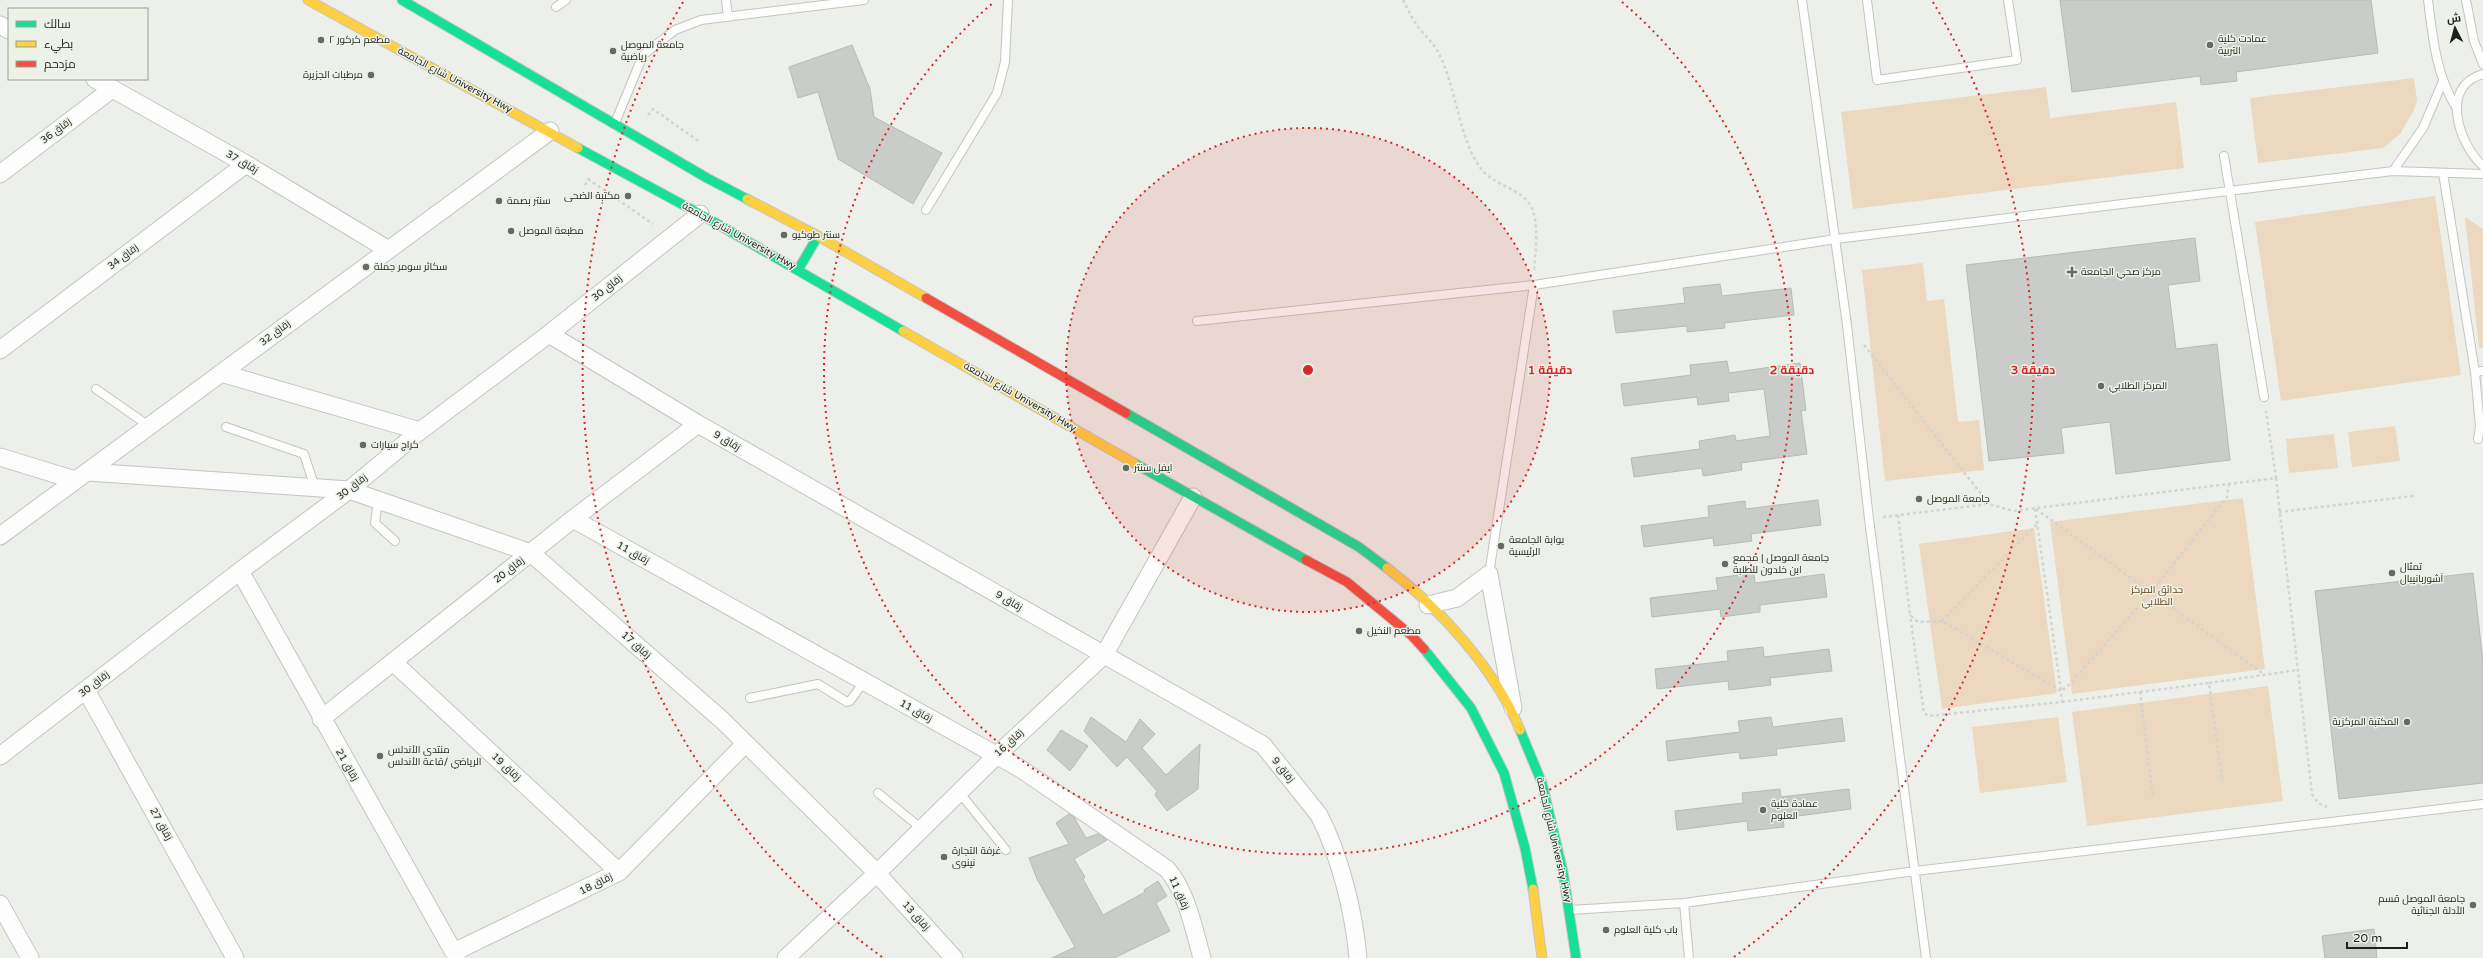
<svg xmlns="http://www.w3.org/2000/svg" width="2483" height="958" viewBox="0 0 2483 958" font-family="'Varela Round',Cairo,sans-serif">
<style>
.green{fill:#ebd8bf}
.building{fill:#c9ccc8;stroke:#b7bbb7}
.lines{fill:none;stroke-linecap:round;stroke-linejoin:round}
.lane-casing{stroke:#c3c5c1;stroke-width:10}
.street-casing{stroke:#c3c5c1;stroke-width:19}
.fast-casing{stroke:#c3c5c1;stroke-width:11}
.slow-casing{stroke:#c3c5c1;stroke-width:11}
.jam-casing{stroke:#c3c5c1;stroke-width:11}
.path{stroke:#d3d3d2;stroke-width:2.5;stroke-dasharray:3 3;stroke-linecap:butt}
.lane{stroke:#fcfdfc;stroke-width:8}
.street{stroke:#fcfdfc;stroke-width:17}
.fast{stroke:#16e098;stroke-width:9}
.slow{stroke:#ffcf43;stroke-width:9}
.jam{stroke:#f24e42;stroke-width:9}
.ring{fill:none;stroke:#d62828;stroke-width:2;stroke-dasharray:2 4}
.poi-dot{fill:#666964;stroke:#ecf2e8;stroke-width:1.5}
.labels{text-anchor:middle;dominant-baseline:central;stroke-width:3;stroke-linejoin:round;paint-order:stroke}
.poi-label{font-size:10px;fill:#1e201c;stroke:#ecf2e8;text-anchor:start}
.street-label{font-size:10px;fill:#1e201c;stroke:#ecf2e8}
.park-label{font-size:10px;fill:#6b481a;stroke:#ecf2e8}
.centre{fill:#d62828;stroke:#ecf2e8;stroke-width:2}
.ring-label{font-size:12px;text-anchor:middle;font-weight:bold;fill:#d62828;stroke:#ecf2e8;stroke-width:3;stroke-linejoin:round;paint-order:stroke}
</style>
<rect width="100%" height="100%" fill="#edf0ea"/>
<path class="green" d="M2414,78l3,22 -3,10 -14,24 -17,14 -125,15 -8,-65z
M2046,87l4,31 126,-16 8,66 -331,41 -12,-97z
M2435,196l26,179 -180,26 -26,-179z
M2465,217l18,12v119h-4z
M1923,263l4,38 17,-2 14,123 21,-2 5,50 -99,11 -23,-211z
M2395,426l5,35 -48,6 -4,-35z
M2334,434l4,34 -49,5 -3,-34z
M2243,498l22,171 -193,25 -22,-172z
M2034,528l23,165 -115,16 -23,-165z
M2268,686l15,115 -196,25 -15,-114z
M2058,717l9,65 -87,11 -8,-66z"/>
<path class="building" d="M2060,0h311l7,53 -142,19 1,9 -36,4 -1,-9 -128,16z
M852,45l18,44 4,28 68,36 -29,51 -75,-45 -20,-67 -20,6 -9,-31z
M2195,238l5,43 -32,4 8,64 41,-5 13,116 -114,14 -6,-52 -49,6 3,25 -75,8 -23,-196z
M1720,284l2,12 69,-8 3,27 -70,8 1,5 -38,4v-6l-71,7 -3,-22 72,-8 -2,-15z
M1727,361l2,12 71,-10 6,47 -5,1 6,43 -66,9 1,7 -39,6 -1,-8 -68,9 -3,-19 69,-9 -1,-8 36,-6 1,6 34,-5 -6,-47 -36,4 1,8 -31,4 -1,-8 -73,9 -3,-22 70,-9 -1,-10z
M1818,500l3,25 -70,9 1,7 -38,5 -1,-8 -69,9 -3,-21 68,-9 -1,-11 37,-5 1,8z
M1754,573l1,10 69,-9 3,23 -67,8v7l-39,5 -1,-8 -68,8 -2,-19 68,-8 -2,-12z
M2473,573l10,89v121l-144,16 -24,-208z
M1763,647l1,10 65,-8 3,22 -62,7 1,7 -42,5 -1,-9 -71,8 -2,-20 73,-8 -1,-10z
M1091,717l35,25 14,-23 15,15 -13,14 24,27 34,-31 -2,45 -31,22 -12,-16 2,-4 -30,-34 -10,10 -33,-36z
M1771,717l2,10 69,-9 3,23 -69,8 1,6 -37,4 -1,-7 -71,9 -2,-20 74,-9 -2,-11z
M1061,730l27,16 -18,25 -23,-21z
M1780,789l1,8 68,-8 2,20 -68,9 1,9 -36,4 -1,-10 -70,9 -2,-19 68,-8 -1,-10z
M1069,814l5,3 12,21 12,-4 9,6 -33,19 11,18 -2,2 20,36 42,-23 -1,-2 14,-9 9,15 -11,7 14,28 -56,27h-62l23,-11 -38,-68 -8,-21 40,-14 -13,-21z
M2374,929l3,29h-52l-3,-22z"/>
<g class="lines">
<g class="lane-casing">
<path id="lane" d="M726,0l2,17
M1802,0l45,325 22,194 57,439
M1867,0l10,80 140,-20 -9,-60
M2428,0c5,39 8,75 29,109
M2466,0l8,41 9,23
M556,7l10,-7
M2483,74c-44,12 -24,71 0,92
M615,123l28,-68 32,-25 26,-10 163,-20
M2224,156l40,241
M2393,171l30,-43 20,-47
M2443,173l32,199 5,55 -2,12
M926,210l71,-117 8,-31 3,-62
M1197,321l337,-36 302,-46 557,-68 90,3
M2475,372l8,-1
M96,389l53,37
M226,427l78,27 11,34
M378,500l-3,23 20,18
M1489,574l45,-289
M750,698l68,-14 29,18 3,-1 14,-19
M959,792l47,58
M878,793l44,36
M1684,903l5,55
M1570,910l114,-7 231,-32 568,-67"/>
</g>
<g class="street-casing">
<path id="street" d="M0,25l9,5
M95,79l151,85 141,85
M0,174l112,-85
M549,334l149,90 565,321 56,70c21,41 35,97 39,143
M0,350l246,-186
M221,373l199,58
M0,457l75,23
M88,472l261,18 182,63 191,167 150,148 82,90
M573,519l448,250 146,100c20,23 27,61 35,89
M0,536l550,-405
M240,571l217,387
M1489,574l24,134
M1428,605l29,-7 32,-24
M393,662l226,210
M86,690l149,268
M321,719l252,-200 125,-95
M0,756l240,-185 109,-81 71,-59 129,-97 151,-120
M0,904l30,54
M454,952l165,-80 126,-128
M786,958l91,-85 119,-117 108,-101 89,-158"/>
</g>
<g class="fast-casing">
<path id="fast" d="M402,0l305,178 40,21
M578,148l122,66 203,117
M798,270l20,-34
M1126,413l233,134 28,21
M1134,463l172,97
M1424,649l47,59 33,65 21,75 8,41
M1520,730l22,53 21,89 13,86"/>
</g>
<g class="slow-casing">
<path id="slow" d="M308,0l270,148
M747,199l71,37 108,62
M903,331l231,132
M1387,568c53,40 108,101 133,162
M1533,889l9,69"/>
</g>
<g class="jam-casing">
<path id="jam" d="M926,298l200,115
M1306,560l41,22 64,53 13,14"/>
</g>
<path class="path" d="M1403,0c4,8 8,16 13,24 6,9 16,17 21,26 20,36 21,89 45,120 14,17 44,19 51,41 6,18 2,42 1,61
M648,115l5,-6 47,33
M588,179l65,45
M585,185l4,-7
M1864,345l125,159 24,7 263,-33 -10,-67
M2276,478l36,316 6,9 9,4
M2035,509l26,182 8,-6 82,-93 76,-95 2,-14
M2036,509l229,166
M2279,512l134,-16
M1898,515l12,100 8,7 24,-1 119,70 1,11 -133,14 -5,-3 -14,-98
M1883,517l106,-13
M1942,621l95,-97
M2209,683l88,-13
M2140,692l69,-9 13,98
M2062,702l78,-10 13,106"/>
<use href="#lane" class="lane"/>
<use href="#street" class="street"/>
<use href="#fast" class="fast"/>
<use href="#slow" class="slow"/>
<use href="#jam" class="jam"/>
</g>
<circle cx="1308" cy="370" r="242" fill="#d62828" fill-opacity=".12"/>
<g class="ring">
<circle cx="1308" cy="370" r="242"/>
<path d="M1622 2A484 484 0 1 1 994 2"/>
<path d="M882 957A725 725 0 0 1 683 2M1933 2A725 725 0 0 1 1734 957"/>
</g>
<g class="poi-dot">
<circle cx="321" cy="40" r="4"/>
<circle cx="2210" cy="45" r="4"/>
<circle cx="613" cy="51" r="4"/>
<circle cx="371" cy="75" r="4"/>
<circle cx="628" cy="196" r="4"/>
<circle cx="499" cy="201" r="4"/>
<circle cx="511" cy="231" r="4"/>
<circle cx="784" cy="235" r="4"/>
<circle cx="366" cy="267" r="4"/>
<path d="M2070 266h4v4h4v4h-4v4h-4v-4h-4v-4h4z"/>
<circle cx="2101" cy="386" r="4"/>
<circle cx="363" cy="445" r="4"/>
<circle cx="1126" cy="468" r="4"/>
<circle cx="1919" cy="499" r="4"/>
<circle cx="1501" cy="546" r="4"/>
<circle cx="1725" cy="564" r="4"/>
<circle cx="2392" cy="573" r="4"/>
<circle cx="1359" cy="631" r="4"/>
<circle cx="2407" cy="722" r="4"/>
<circle cx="380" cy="756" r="4"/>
<circle cx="1763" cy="810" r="4"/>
<circle cx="944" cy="857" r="4"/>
<circle cx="2473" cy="905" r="4"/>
<circle cx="1606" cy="930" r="4"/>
</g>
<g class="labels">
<g class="poi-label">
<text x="2218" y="39">عمادت كلية<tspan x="2218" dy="12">التربية</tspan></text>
<text x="329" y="40">مطعم كركور ٢</text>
<text x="621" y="45">جامعة الموصل<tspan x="621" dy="12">رياضية</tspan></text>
<text x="363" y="75" text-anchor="end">مرطبات الجزيرة</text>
<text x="620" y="196" text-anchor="end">مكتبة الضحى</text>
<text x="507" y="201">سنتر بصمة</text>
<text x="519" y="231">مطبعة الموصل</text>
<text x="792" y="235">سنتر طوكيو</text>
<text x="374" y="267">سكائر سومر جملة</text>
<text x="2081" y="272">مركز صحي الجامعة</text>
<text x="2109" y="386">المركز الطلابي</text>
<text x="371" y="445">كراج سيارات</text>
<text x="1134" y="468">ايفل سنتر</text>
<text x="1927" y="499">جامعة الموصل</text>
<text x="1509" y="540">بوابة الجامعة<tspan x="1509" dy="12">الرئيسية</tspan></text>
<text x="1733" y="558">جامعة الموصل | مجمع<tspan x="1733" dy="12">ابن خلدون للطلبة</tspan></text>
<text x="2400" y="567">تمثال<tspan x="2400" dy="12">آشوربانيبال</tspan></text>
<text x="1367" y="631">مطعم النخيل</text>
<text x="2399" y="722" text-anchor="end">المكتبة المركزية</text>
<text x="388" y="750">منتدى الأندلس<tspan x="388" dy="12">الرياضي /قاعة الأندلس</tspan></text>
<text x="1771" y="804">عمادة كلية<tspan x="1771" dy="12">العلوم</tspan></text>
<text x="952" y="851">غرفة التجارة<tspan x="952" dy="12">نينوى</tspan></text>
<text x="2465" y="899" text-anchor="end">جامعة الموصل قسم<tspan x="2465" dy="12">الأدلة الجنائية</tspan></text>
<text x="1614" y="930">باب كلية العلوم</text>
</g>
<g class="street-label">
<text transform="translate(455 80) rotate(28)">شارع الجامعة University Hwy</text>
<text transform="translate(56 131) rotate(-37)">زقاق 36</text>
<text transform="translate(242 162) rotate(30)">زقاق 37</text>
<text transform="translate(739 236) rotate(29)">شارع الجامعة University Hwy</text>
<text transform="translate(123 257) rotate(-37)">زقاق 34</text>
<text transform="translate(607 288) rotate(-39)">زقاق 30</text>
<text transform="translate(275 333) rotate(-37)">زقاق 32</text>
<text transform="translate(1020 397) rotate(30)">شارع الجامعة University Hwy</text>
<text transform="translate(727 441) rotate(30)">زقاق 9</text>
<text transform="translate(352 487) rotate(-38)">زقاق 30</text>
<text transform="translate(633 553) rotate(29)">زقاق 11</text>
<text transform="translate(509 570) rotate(-38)">زقاق 20</text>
<text transform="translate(1009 601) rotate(30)">زقاق 9</text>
<text transform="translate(636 645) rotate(41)">زقاق 17</text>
<text transform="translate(94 684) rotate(-38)">زقاق 30</text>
<text transform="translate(916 711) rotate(29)">زقاق 11</text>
<text transform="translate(1009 743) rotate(-43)">زقاق 16</text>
<text transform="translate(347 765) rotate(60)">زقاق 21</text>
<text transform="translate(506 767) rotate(43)">زقاق 19</text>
<text transform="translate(1283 770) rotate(51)">زقاق 9</text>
<text transform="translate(161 824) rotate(61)">زقاق 27</text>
<text transform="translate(1554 840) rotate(77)">شارع الجامعة University Hwy</text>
<text transform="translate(596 884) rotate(-27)">زقاق 18</text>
<text transform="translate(1179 893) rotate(66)">زقاق 11</text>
<text transform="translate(916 916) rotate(48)">زقاق 13</text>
</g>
<g class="park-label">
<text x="2157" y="590">حدائق المركز<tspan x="2157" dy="12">الطلابي</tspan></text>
</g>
</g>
<circle cx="1308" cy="370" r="6" class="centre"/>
<g class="ring-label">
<text x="1550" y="374">1 دقيقة</text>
<text x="1792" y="374">2 دقيقة</text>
<text x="2033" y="374">3 دقيقة</text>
</g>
<rect x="8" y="8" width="140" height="72" fill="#ecf2e8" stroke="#9a9e96"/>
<rect x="16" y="21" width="20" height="6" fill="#16e098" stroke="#9a9e96"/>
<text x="44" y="28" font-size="12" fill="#1e201c">سالك</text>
<rect x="16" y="41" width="20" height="6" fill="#ffcf43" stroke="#9a9e96"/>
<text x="44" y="48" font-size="12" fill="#1e201c">بطيء</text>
<rect x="16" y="61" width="20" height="6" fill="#f24e42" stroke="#9a9e96"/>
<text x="44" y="68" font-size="12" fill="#1e201c">مزدحم</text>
<g transform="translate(2455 28) rotate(354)" stroke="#ecf2e8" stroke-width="3" paint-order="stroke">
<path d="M0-3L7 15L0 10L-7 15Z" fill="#1e201c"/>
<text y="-6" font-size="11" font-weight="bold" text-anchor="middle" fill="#1e201c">ش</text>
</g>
<path d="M2347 942v6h60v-6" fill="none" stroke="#1e201c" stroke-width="2"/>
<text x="2353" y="942" font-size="12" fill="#1e201c" stroke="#ecf2e8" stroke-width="3" paint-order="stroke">20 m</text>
</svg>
